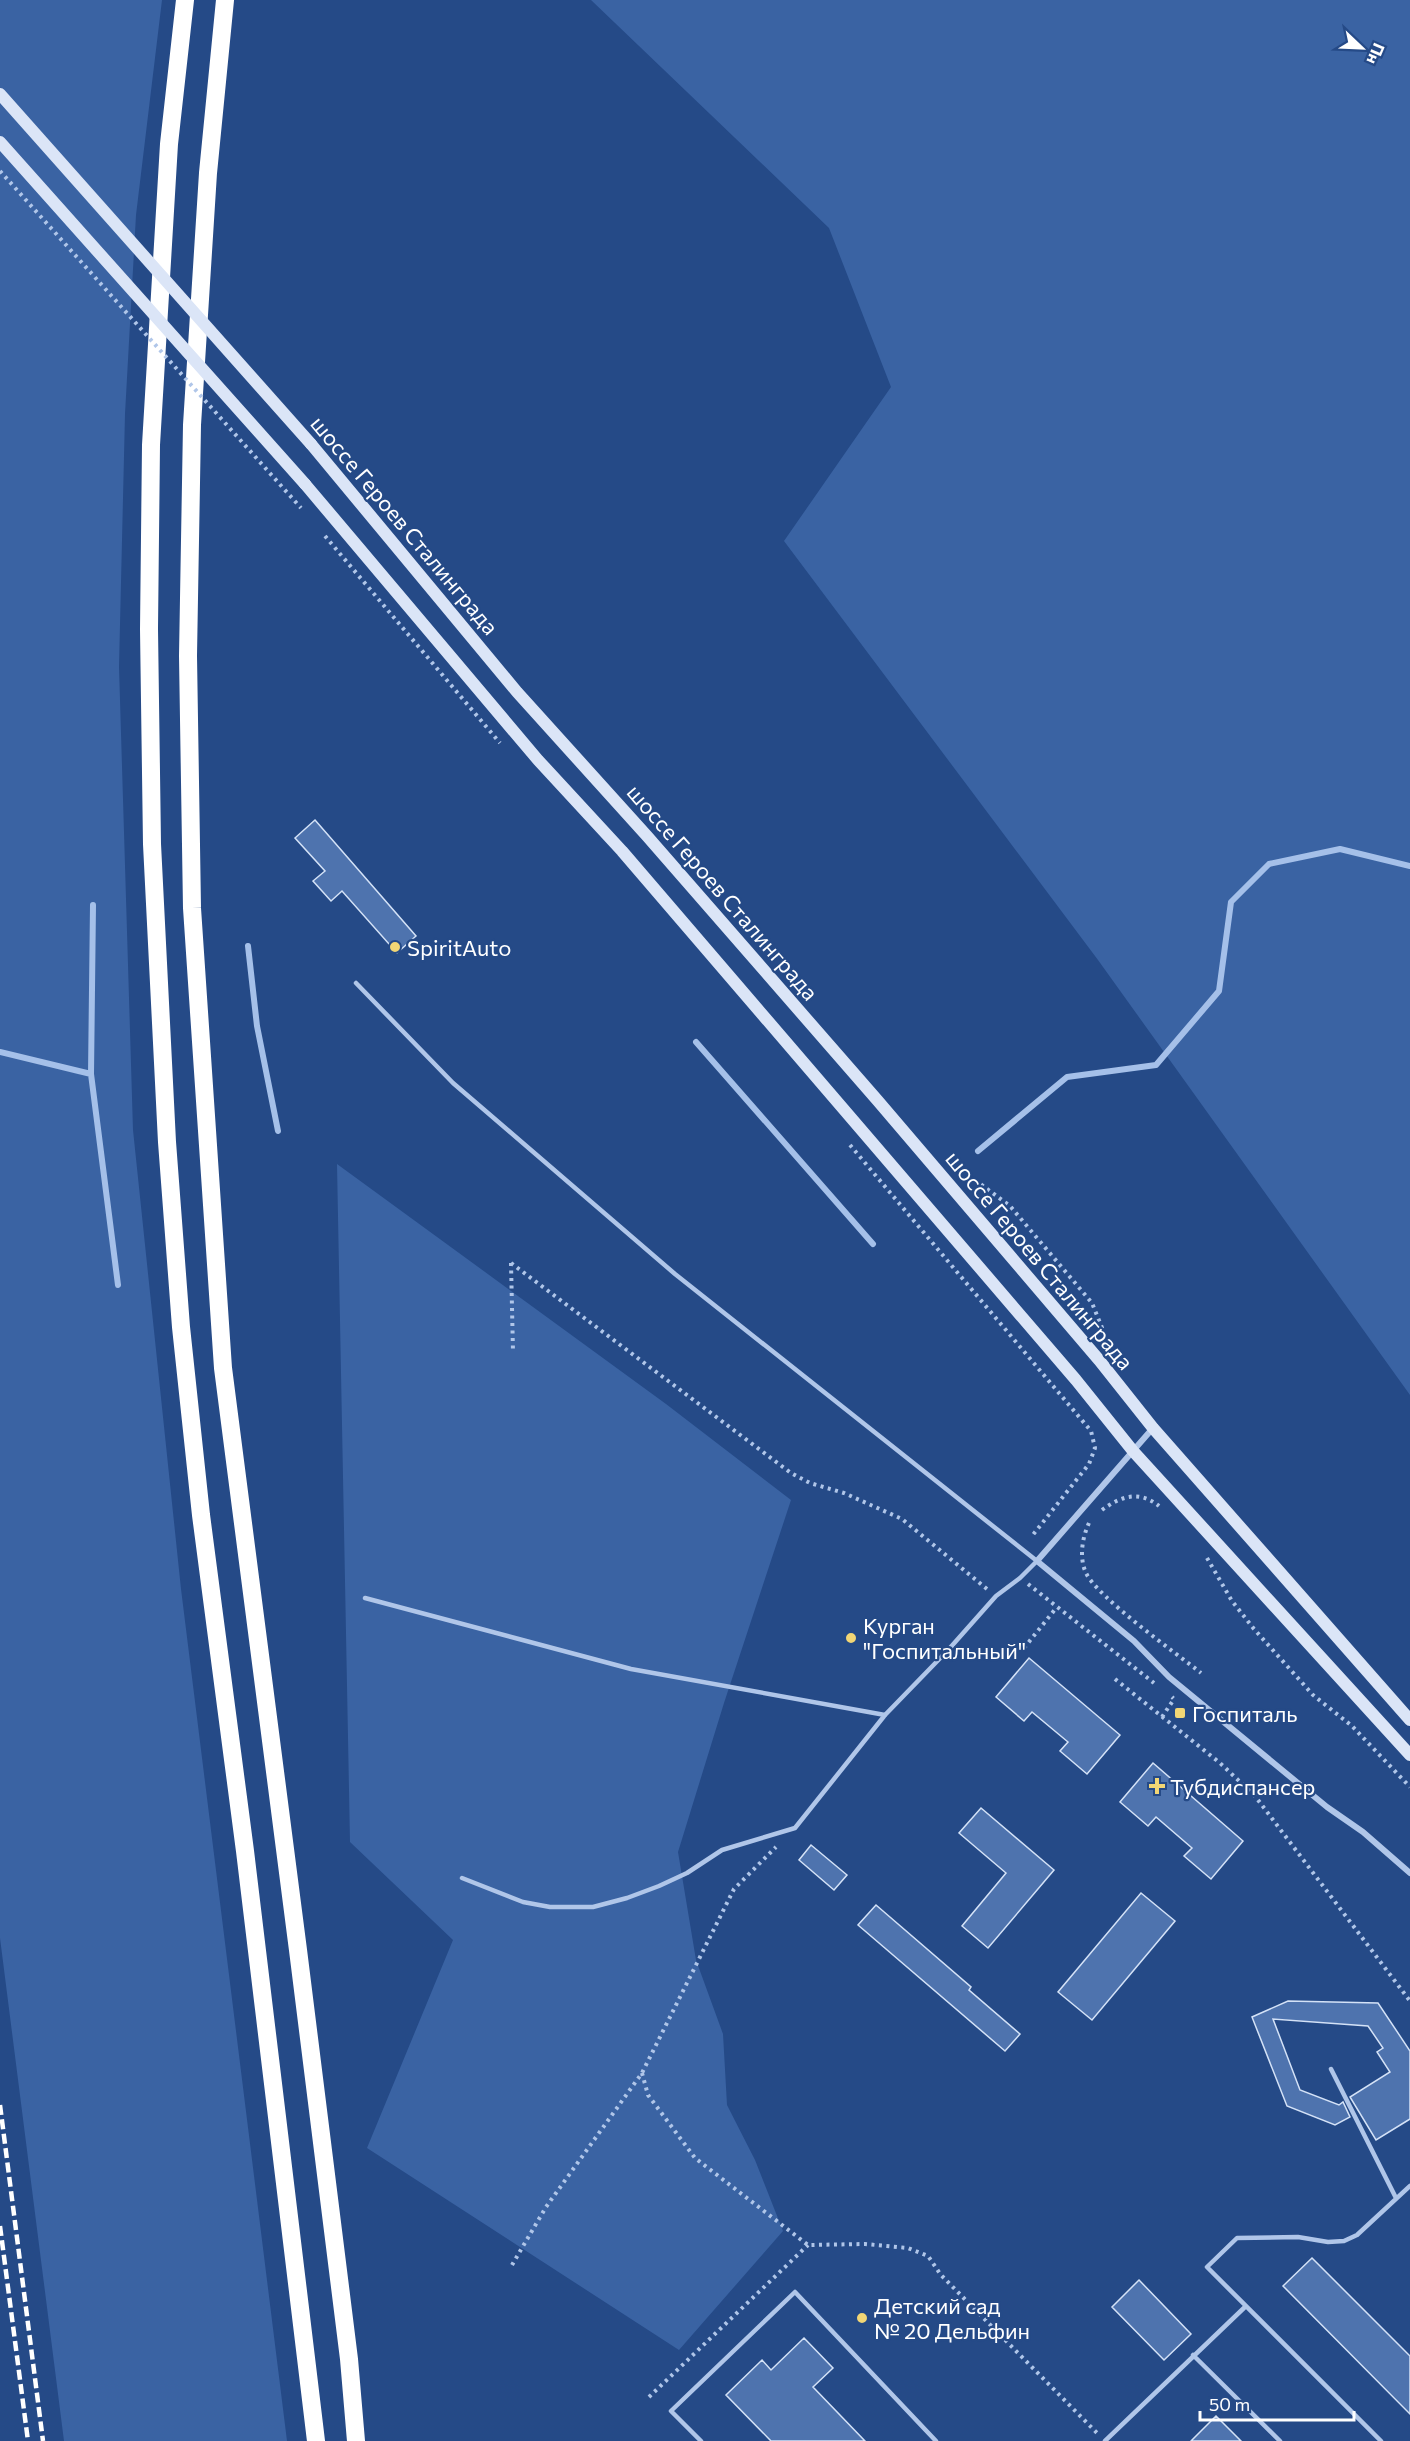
<svg xmlns="http://www.w3.org/2000/svg" width="1410" height="2441" viewBox="0 0 1410 2441" font-family="Commissioner,sans-serif">
<style>
.green{fill:#3a63a3}
.lines{fill:none;stroke-linecap:round;stroke-linejoin:round}
.stream{stroke:#a5c0e9;stroke-width:6}
.building{fill:#4e73ae;stroke:#d4e2f7;stroke-width:1.5}
.path{stroke:#b0c6e9;stroke-width:4;stroke-dasharray:3 4.5;stroke-linecap:butt}
.lane{stroke:#b0c6e9;stroke-width:4.5}
.street{stroke:#b0c6e9;stroke-width:6}
.secondary{stroke:#dbe5f7;stroke-width:12}
.highway{stroke:#fff;stroke-width:18}
.rail{stroke:#fff;stroke-width:4.5;stroke-dasharray:10 4.5;stroke-linecap:butt}
.path-bridge{stroke:#b0c6e9;stroke-width:4;stroke-dasharray:3 4.5;stroke-linecap:butt}
.secondary-bridge{stroke:#dbe5f7;stroke-width:12}
.poi-dot{fill:#f2d675;stroke:#254a87;stroke-width:2}
.labels{text-anchor:middle;dominant-baseline:central;stroke-width:4.5;stroke-linejoin:round;paint-order:stroke}
.street-label{font-size:22px;fill:#fff;stroke:#254a87}
.poi-label{font-size:22px;fill:#fff;stroke:#254a87;text-anchor:start}
</style>
<rect width="100%" height="100%" fill="#254a87"/>
<path class="green" d="M0,0h162l-26,215 -11,199 -6,253 14,463 48,459 106,852h-223l-64,-503z
M591,0h819v1395l-312,-435 -314,-419 107,-154 -62,-159z
M337,1164l329,240 125,96 -67,203 -46,149 18,108 27,74 4,71 28,55 28,71 -104,119 -312,-202 86,-208 -103,-98z"/>
<g class="lines">
<path class="stream" d="M93,905l-2,169 27,211
M248,946l9,80 21,105
M696,1042l177,202
M0,1052l91,22
M978,1151l89,-74 89,-12 63,-74 12,-89 38,-38 71,-15 70,17"/>
</g>
<path class="building" d="M315,820l101,116 -19,17 -55,-62 -11,10 -18,-20 12,-10 -30,-33z
M1029,1658l91,77 -33,39 -27,-23 8,-9 -36,-30 -8,9 -28,-24z
M1153,1763l90,78 -32,38 -27,-23 8,-8 -36,-31 -8,9 -28,-24z
M981,1808l73,62 -66,78 -26,-22 44,-53 -47,-40z
M811,1845l36,30 -13,15 -35,-30z
M1141,1893l34,28 -83,99 -34,-28z
M876,1905l95,82 -2,3 51,44 -15,17 -147,-126z
M1288,2001l90,2 32,48v68l-34,21 -26,-43 40,-25 -13,-20 6,-4 -15,-22 -95,-7 27,71 39,15 4,-3 7,15 -15,8 -48,-19 -35,-89z
M1312,2258l98,98v58l-127,-128z
M1139,2280l52,54 -27,26 -52,-53z
M804,2338l29,30 -20,19 52,54h-94l-45,-46 36,-35 9,10z
M1216,2416l25,25h-50z"/>
<g class="lines">
<path class="path" d="M325,536l175,207
M850,1145l241,286 4,17 -6,16 -57,72
M975,1180l35,26 82,97 17,42
M511,1263l280,210 19,10 34,10 58,26 85,70
M511,1263l2,89
M1102,1510c19,-14 37,-20 57,-4
M1089,1523c-7,15 -10,35 -3,50 12,25 90,80 115,100
M1207,1558l25,43 22,28 59,66 39,31 58,61
M1028,1584l126,99
M1024,1648l33,-41
M1115,1679l105,84 35,33 155,205
M1162,1717l12,-18 -2,-2
M642,2073l6,22 47,63 113,87 57,-1 43,4 20,8 13,19 157,159
M512,2265l34,-58 96,-134 92,-184 42,-42
M649,2397l159,-152"/>
<path class="lane" d="M356,983l97,100 222,191 362,287 -17,17 -24,18 -47,53 -64,66 -90,113 -73,22 -35,23 -28,13 -32,12 -34,9h-43l-27,-5 -61,-24
M365,1598l266,71 254,46
M1331,2069l65,129
M1193,2355l87,86
M701,2441l-30,-30 124,-119 141,149
M1105,2441l141,-135
M1381,2441l-174,-174 30,-29 61,-1 30,5 16,-1 13,-6 53,-49"/>
<path class="street" d="M1153,1428l-116,133 97,80 35,36 158,130 36,25 47,41"/>
<path class="secondary" d="M311,444l206,248 130,144 231,265 221,259 54,68 257,292
M305,484l233,276 84,91 454,529 57,71 277,304"/>
<path class="highway" d="M185,0l-16,144 -18,301 -2,184 3,215 15,298 14,185 20,188 44,336 71,590
M225,0l-17,173 -16,252 -4,231 4,252 31,460 75,582 51,409 7,82"/>
<path class="rail" d="M0,2105l43,336
M0,2226l28,215"/>
<path class="path-bridge" d="M0,171l301,337"/>
<path class="secondary-bridge" d="M0,94l311,350
M0,142l305,342"/>
</g>
<g class="poi-dot">
<circle cx="395" cy="947" r="6"/>
<circle cx="851" cy="1638" r="6"/>
<rect x="1174" y="1707" width="12" height="12" rx="3"/>
<path d="M1154 1777h6v6h6v6h-6v6h-6v-6h-6v-6h6z"/>
<circle cx="862" cy="2318" r="6"/>
</g>
<g class="labels">
<g class="street-label">
<text transform="translate(405 525) rotate(50)">шоссе Героев Сталинграда</text>
<text transform="translate(723 892) rotate(49)">шоссе Героев Сталинграда</text>
<text transform="translate(1040 1260) rotate(50)">шоссе Героев Сталинграда</text>
</g>
<g class="poi-label">
<text x="407" y="947">SpiritAuto</text>
<text x="863" y="1625">Курган<tspan x="863" dy="25">"Госпитальный"</tspan></text>
<text x="1192" y="1713">Госпиталь</text>
<text x="1170" y="1786">Тубдиспансер</text>
<text x="874" y="2305">Детский сад<tspan x="874" dy="25">№ 20 Дельфин</tspan></text>
</g>
</g>
<g transform="translate(1362 48) rotate(113)" stroke="#254a87" stroke-width="4.5" paint-order="stroke">
<path d="M0-4.5L10 22L0 15L-10 22Z" fill="#ffffff"/>
<text y="-9" font-size="16" font-weight="bold" text-anchor="middle" fill="#ffffff">Пн</text>
</g>
<path d="M1200 2411v9h154v-9" fill="none" stroke="#ffffff" stroke-width="3"/>
<text x="1209" y="2411" font-size="18" fill="#ffffff" stroke="#254a87" stroke-width="4.5" paint-order="stroke">50 m</text>
</svg>
